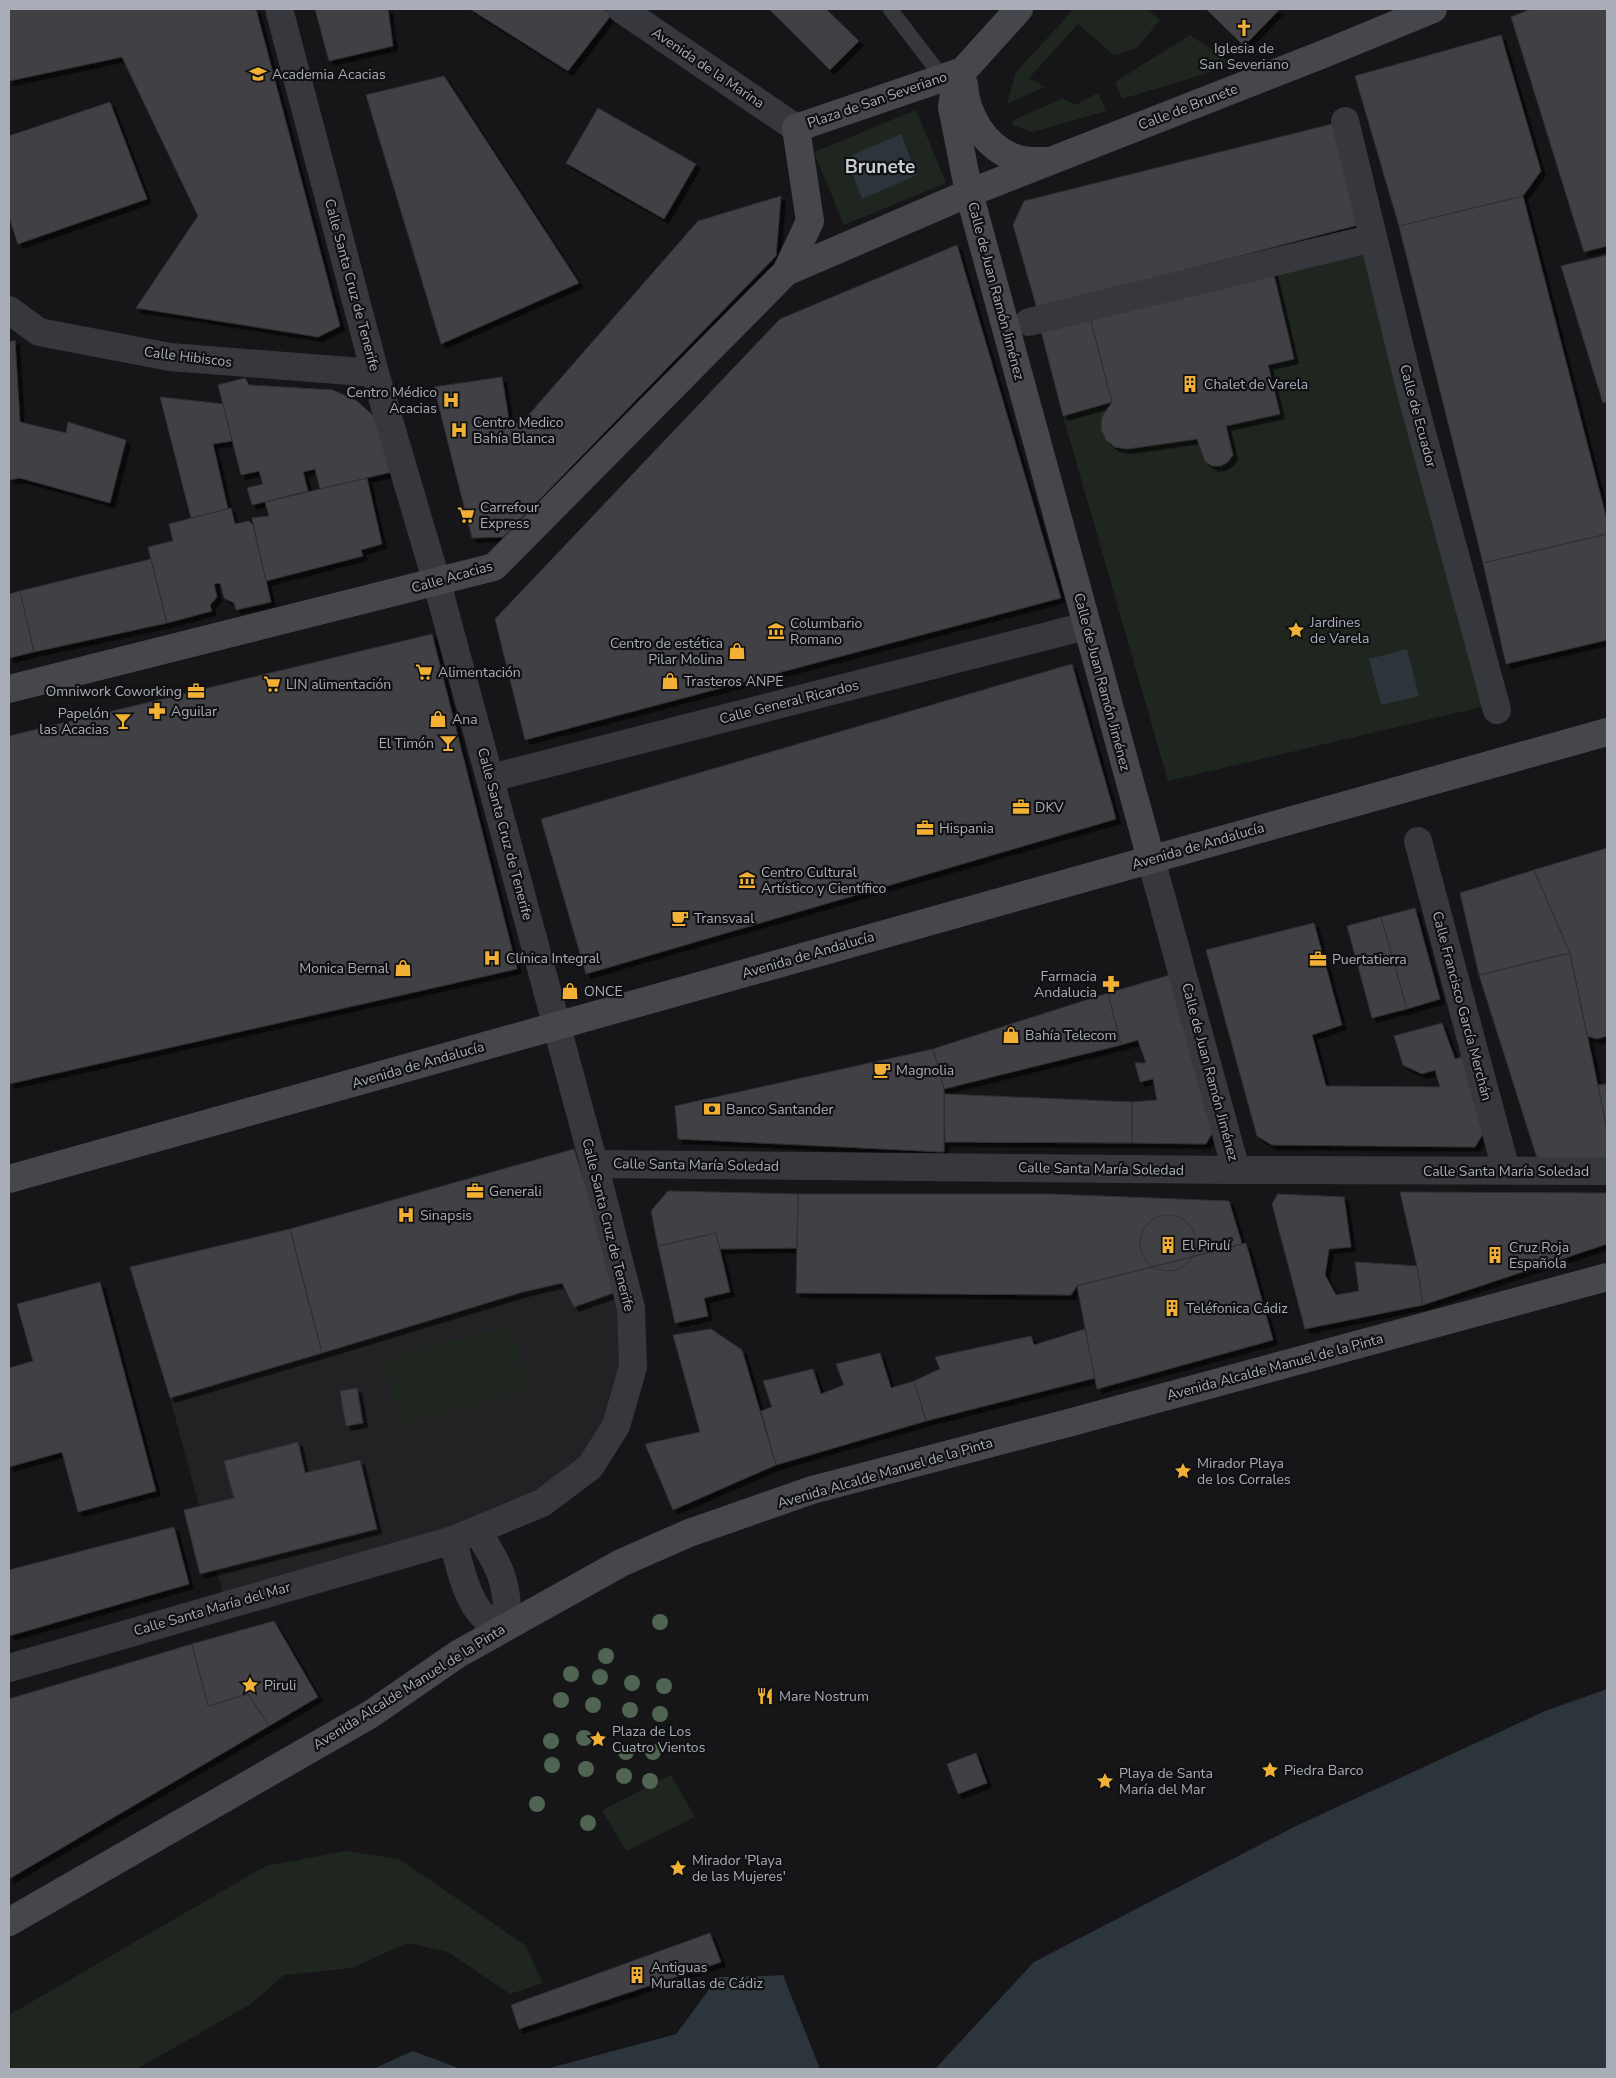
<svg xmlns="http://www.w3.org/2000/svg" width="1616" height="2078" viewBox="0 0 1616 2078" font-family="'Nunito Sans',sans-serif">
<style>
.built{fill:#222225}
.green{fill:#1e261f}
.water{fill:#2c353c}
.pier{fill:#161618}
.building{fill:#404145;stroke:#303034;filter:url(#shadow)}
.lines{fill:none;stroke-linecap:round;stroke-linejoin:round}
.lane{stroke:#37383d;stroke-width:15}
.street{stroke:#37383d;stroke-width:28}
.secondary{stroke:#45474d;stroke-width:28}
.tree{fill:#506452}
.labels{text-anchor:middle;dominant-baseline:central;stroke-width:4.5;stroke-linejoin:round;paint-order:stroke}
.poi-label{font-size:14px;fill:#a8adb8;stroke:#111113;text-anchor:start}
.street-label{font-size:14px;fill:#a8adb8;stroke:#111113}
.district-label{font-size:19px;font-weight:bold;fill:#c9ccd4;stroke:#111113}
</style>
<defs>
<filter id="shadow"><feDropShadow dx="4.5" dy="4.5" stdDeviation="0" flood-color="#0009"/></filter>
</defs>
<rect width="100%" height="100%" fill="#161618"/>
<path class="built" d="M562,1283l12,24 45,-16 4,114 -68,88 -330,109 -55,-204 353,-106z"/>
<path class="green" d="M1074,9h72l14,11 -23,28 -23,7 -36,-31 -49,54 16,9 -38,17 9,-32z
M1190,35l44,30 -112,34 -7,-17z
M1098,93l8,18 -73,21 -21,-7 2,-5 49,-22 12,7z
M916,110l30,73 -102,42 -30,-73z
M1370,247l116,459 -318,75 -105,-365 49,-14 -11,27 5,11 9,7 82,-8c7,19 16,43 36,16l-7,-29 54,-13 -12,-48 25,-6 -20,-88z
M512,1325l18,65 -130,35 -17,-65z
M671,1775l24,42 -69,34 -24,-41z
M345,1851l54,8 126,86 18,38 -33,11 -62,-42 -41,-9 -55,25 -68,7 -33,29 -114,65h-128v-54l257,-149z"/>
<path class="water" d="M901,134l16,41 -55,24 -16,-41z
M1407,649l12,47 -38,9 -12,-46z
M1607,1689v380h-672l99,-107 262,-136 249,-115z
M784,1975l36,94h-274l130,-35 42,-57z
M413,2051l48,18h-88z"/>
<path class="pier" d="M783,1972l3,2 36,95h-2l-37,-94 -65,2 -42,57 -132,35 2,-2 129,-35 42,-57z"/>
<path class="building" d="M9,9h247l84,317 -22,11 -182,-29 62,-92 -76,-159 -113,24z
M315,9h73l5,37 -64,15z
M470,9h133l9,5 -44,57z
M771,9h55l33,32 -29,29 -60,-60z
M1206,9h74l-36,37z
M1531,9h76v237l-23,6 -73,-235z
M1501,35l40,136 -18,25 -124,30 -44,-150z
M444,76l135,207 -138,61 -75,-249z
M110,102l37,97 -129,45 -9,-27v-81z
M598,108l98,56 -32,55 -98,-56z
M1332,124l26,101 -321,84 -24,-84 11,-24z
M781,196l-5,60 -273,281 -31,1 -38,-151 68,-10 8,49 16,-8 172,-197z
M1523,196l84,324v14l-124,29 -84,-337z
M957,245l104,353 -536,142 -30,-121 285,-300z
M1607,255v146l-4,2 -42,-137z
M1273,271l21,88 -26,6 12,49 -54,12 7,29 -5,7 -7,4h-9l-7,-5 -8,-22 -70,10 -12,-2 -9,-7 -5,-11 1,-12 10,-15 -22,-84z
M1090,318l22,84 -49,14 -22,-85z
M15,340l5,82 46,11 2,-11 58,18 -16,63 -90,-25 -11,2v-138z
M245,378l4,7 84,5 24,11 22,20 21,49 -80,19 -5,-20 -12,3 5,19 -56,14 -5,-17 16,-4 -4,-13 -18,4 -23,-90z
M160,397l63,7 9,37 -19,3 15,65 -37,9z
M367,478l15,66 -21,6 2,6 -97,25 -14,-63 17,-2 -4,-14z
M231,508l4,16 14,-3 4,4 18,77 -35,8 -2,-7 -10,-5 -4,-15 -6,1 3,13 -7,8 2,6 -45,12 -19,-76 25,-6 -4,-17z
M1607,534v106l-101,24 -23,-101z
M151,559l16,64 -133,29 -14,-61z
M20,591l14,61 -25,6v-64z
M432,634l85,335 -508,115v-348z
M1072,664l44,155 -530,155 -45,-155z
M1607,848v188l-10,3 -10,-3 -17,-83 -36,-83z
M1534,870l36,83 -91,22 -19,-82z
M1415,908l25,91 -33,10 -26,-92z
M1381,917l26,92 -35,9 -25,-92z
M1314,923l28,102 -30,10 14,51 114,1 -5,-17 -13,4 -19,-9 -9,-29 48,-13 13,36 10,-3 21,73 -11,18 -203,-2 -15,-9 -51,-186z
M1570,953l37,176v33l-70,-4 -58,-183z
M1170,975l44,155 -8,14 -74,-1v-41l25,-2 -4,-21 -13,3 -5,-19h11l-8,-23 -17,5 -13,-52z
M1108,993l13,52 -177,44 -11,-40z
M933,1049l11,40v63l-266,-13 -3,-33z
M1607,1084v45l-9,-44z
M944,1094l188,8v41l-187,-1z
M574,1149l45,142 -45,16 -12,-24 -39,9 -201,61 -32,-124z
M668,1191l130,3 -1,54 -77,1 -4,-16 -58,13 -7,-35z
M1400,1192l207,1v51l-184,61 -6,-39z
M798,1194h252l179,7 13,43 -165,42 -6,9 -275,-2z
M1278,1194l66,3 7,50 -22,2 -4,26 11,20 23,-4 -4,-29 62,4 6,39 -118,24 -33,-125z
M1140 1243a28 28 0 1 1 56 0a28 28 0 1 1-56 0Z
M290,1229l32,124 -152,45 -40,-131z
M716,1233l14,59 -26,6 4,18 -33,7 -17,-77z
M1246,1243l27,97 -176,49 -20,-103z
M100,1282l56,209 -78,21 -16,-60 -53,15v-99l24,-7 -16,-57z
M711,1329l31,21 34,115 -103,45 -28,-66 55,-12 -27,-97z
M1085,1329l10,49 -169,43 -12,-40 26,-12 -5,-12 96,-21 3,9z
M880,1353l11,35 23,-7 12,40 -150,44 -15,-54 11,-4 -9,-26 50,-12 8,25 23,-9 -8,-21z
M357,1388l6,35 -17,3 -6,-35z
M298,1442l7,31 55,-13 17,69 -177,45 -16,-64 50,-12 -10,-37z
M174,1527l15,57 -180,52v-66z
M274,1621l44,76 -49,29 -21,-32 -40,12 -16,-62z
M192,1644l16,62 40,-12 21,32 -260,153v-180z
M976,1753l11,30 -29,11 -11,-30z
M710,1933l11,29 -202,67 -8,-24z"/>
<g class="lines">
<path class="lane" d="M890,9l53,69"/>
<path class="street" d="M621,9l175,119
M1345,121l64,264 88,325
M9,310l30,22 131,25 205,16
M1029,322l344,-84
M491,778l595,-152
M1418,841l88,329
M1151,859l85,311
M594,1164l642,6 371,1
M453,1540c5,21 15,69 36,80 6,2 13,4 18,6 2,-42 -7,-60 -30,-95
M9,1668l444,-128 89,-37 48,-36 26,-41 17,-59 -2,-59 -37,-144 -157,-581 -62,-210 -96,-364"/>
<path class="secondary" d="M1019,9l-56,62 -8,17 -3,19 17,86 182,666
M964,85c2,31 21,62 51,73 10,4 22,3 32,3
M786,272l183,-79 357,-140 107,-44
M9,689l485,-122 292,-295 24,-51 -14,-93 167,-57
M9,1179l1598,-447
M9,1922l362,-208 87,-60 163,-91 68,-30 123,-43 260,-68 535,-145"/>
</g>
<g class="tree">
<circle cx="660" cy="1622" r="8"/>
<circle cx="606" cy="1656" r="8"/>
<circle cx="571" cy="1674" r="8"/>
<circle cx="600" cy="1677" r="8"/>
<circle cx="632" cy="1683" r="8"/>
<circle cx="664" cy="1686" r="8"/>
<circle cx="561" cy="1700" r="8"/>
<circle cx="593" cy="1705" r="8"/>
<circle cx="630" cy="1710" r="8"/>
<circle cx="660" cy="1714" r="8"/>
<circle cx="584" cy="1738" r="8"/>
<circle cx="551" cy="1741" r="8"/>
<circle cx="626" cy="1752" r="8"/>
<circle cx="653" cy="1752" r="8"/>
<circle cx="552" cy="1765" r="8"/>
<circle cx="586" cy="1769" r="8"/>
<circle cx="624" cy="1776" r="8"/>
<circle cx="650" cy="1781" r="8"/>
<circle cx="537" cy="1804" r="8"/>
<circle cx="588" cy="1823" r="8"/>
</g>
<defs>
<g id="church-bare" transform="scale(1.35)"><path d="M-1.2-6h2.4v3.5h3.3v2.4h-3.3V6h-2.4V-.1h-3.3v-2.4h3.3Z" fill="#f2b134" stroke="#111113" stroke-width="2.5" paint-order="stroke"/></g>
<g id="school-bare" transform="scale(1.35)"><path d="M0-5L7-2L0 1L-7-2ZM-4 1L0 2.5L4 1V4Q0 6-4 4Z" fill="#f2b134" stroke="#111113" stroke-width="2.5" paint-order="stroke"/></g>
<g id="building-bare" transform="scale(1.35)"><path d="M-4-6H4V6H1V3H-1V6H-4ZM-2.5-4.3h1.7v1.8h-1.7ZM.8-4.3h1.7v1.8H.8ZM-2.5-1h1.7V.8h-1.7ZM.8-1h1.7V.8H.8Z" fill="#f2b134" stroke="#111113" stroke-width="2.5" paint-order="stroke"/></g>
<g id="hospital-bare" transform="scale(1.35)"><path d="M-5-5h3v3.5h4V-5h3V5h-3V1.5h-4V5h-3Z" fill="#f2b134" stroke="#111113" stroke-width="2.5" paint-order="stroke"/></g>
<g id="supermarket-bare" transform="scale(1.35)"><path d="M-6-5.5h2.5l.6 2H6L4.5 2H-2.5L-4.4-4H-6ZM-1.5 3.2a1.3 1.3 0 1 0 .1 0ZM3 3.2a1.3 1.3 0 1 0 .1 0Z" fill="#f2b134" stroke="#111113" stroke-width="2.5" paint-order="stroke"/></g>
<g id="sight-bare" transform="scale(1.35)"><path d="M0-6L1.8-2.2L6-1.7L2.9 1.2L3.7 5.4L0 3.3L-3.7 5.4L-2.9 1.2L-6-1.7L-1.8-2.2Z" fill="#f2b134" stroke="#111113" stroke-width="2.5" paint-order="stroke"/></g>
<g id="museum-bare" transform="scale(1.35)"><path d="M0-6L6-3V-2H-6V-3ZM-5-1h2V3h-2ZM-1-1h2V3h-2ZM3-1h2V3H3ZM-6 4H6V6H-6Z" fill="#f2b134" stroke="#111113" stroke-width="2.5" paint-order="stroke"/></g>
<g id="shop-bare" transform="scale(1.35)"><path d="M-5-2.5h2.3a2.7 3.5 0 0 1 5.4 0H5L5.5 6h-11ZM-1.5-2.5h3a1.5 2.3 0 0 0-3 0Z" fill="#f2b134" stroke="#111113" stroke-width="2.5" paint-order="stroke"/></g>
<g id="office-bare" transform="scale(1.35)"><path d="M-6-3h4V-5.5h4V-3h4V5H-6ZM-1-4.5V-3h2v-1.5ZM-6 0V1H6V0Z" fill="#f2b134" stroke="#111113" stroke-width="2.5" paint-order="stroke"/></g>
<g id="pharmacy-bare" transform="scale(1.35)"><path d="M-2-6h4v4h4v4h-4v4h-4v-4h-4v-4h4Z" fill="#f2b134" stroke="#111113" stroke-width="2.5" paint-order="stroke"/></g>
<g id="bar-bare" transform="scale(1.35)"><path d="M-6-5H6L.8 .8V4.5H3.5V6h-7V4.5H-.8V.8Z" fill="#f2b134" stroke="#111113" stroke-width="2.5" paint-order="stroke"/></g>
<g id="cafe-bare" transform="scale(1.35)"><path d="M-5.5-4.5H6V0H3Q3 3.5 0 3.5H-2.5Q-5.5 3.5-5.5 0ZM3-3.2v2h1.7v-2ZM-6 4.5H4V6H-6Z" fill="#f2b134" stroke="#111113" stroke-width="2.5" paint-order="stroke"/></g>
<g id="bank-bare" transform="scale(1.35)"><path d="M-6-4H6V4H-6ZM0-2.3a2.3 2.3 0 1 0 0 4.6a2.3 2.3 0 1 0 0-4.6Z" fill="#f2b134" stroke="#111113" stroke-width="2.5" paint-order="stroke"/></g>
<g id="restaurant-bare" transform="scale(1.35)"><path d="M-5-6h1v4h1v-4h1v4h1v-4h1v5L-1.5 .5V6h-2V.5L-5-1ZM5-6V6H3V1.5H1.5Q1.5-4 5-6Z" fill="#f2b134" stroke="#111113" stroke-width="2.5" paint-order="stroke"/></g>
</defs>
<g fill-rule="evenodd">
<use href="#church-bare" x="1244" y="28"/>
<use href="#school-bare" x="258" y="74"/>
<use href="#building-bare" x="1190" y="384"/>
<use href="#hospital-bare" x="451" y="400"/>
<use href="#hospital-bare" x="459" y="430"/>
<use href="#supermarket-bare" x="466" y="515"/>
<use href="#sight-bare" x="1296" y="630"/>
<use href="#museum-bare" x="776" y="631"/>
<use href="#shop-bare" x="737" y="651"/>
<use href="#supermarket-bare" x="424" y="672"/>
<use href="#shop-bare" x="670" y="681"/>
<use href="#supermarket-bare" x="272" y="684"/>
<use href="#office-bare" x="196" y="691"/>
<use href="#pharmacy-bare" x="157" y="711"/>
<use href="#shop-bare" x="438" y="719"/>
<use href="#bar-bare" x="123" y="721"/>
<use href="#bar-bare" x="448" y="743"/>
<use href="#office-bare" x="1021" y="807"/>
<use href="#office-bare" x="925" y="828"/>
<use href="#museum-bare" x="747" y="880"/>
<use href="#cafe-bare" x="680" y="918"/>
<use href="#hospital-bare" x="492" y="958"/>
<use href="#office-bare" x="1318" y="959"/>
<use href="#shop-bare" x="403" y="968"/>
<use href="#pharmacy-bare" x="1111" y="984"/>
<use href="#shop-bare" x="570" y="991"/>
<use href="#shop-bare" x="1011" y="1035"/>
<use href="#cafe-bare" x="882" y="1070"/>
<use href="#bank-bare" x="712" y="1109"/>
<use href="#office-bare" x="475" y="1191"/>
<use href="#hospital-bare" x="406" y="1215"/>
<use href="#building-bare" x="1168" y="1245"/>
<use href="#building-bare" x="1495" y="1255"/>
<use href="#building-bare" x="1172" y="1308"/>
<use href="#sight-bare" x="1183" y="1471"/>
<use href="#sight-bare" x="250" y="1685"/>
<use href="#restaurant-bare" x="765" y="1696"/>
<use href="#sight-bare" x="598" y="1739"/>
<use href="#sight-bare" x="1270" y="1770"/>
<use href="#sight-bare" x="1105" y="1781"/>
<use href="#sight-bare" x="678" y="1868"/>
<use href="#building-bare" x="637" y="1975"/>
</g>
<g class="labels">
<g class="poi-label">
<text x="1244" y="48" text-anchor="middle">Iglesia de<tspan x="1244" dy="16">San Severiano</tspan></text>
<text x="272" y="74">Academia Acacias</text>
<text x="1204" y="384">Chalet de Varela</text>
<text x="437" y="392" text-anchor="end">Centro Médico<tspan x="437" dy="16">Acacias</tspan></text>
<text x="473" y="422">Centro Medico<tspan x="473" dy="16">Bahía Blanca</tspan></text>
<text x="480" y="507">Carrefour<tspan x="480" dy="16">Express</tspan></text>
<text x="1310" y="622">Jardines<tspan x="1310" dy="16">de Varela</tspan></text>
<text x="790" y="623">Columbario<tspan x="790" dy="16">Romano</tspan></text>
<text x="723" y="643" text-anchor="end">Centro de estética<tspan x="723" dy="16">Pilar Molina</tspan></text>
<text x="438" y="672">Alimentación</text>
<text x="684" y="681">Trasteros ANPE</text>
<text x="286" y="684">LIN alimentación</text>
<text x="182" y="691" text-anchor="end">Omniwork Coworking</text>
<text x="171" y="711">Aguilar</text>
<text x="109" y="713" text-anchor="end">Papelón<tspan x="109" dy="16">las Acacias</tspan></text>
<text x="452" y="719">Ana</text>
<text x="434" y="743" text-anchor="end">El Timón</text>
<text x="1035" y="807">DKV</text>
<text x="939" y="828">Hispania</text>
<text x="761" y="872">Centro Cultural<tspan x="761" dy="16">Artístico y Científico</tspan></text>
<text x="694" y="918">Transvaal</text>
<text x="506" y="958">Clínica Integral</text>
<text x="1332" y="959">Puertatierra</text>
<text x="389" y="968" text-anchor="end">Monica Bernal</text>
<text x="1097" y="976" text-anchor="end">Farmacia<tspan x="1097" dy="16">Andalucia</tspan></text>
<text x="584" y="991">ONCE</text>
<text x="1025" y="1035">Bahía Telecom</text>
<text x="896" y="1070">Magnolia</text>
<text x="726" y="1109">Banco Santander</text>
<text x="489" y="1191">Generali</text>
<text x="420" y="1215">Sinapsis</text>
<text x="1182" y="1245">El Pirulí</text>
<text x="1509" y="1247">Cruz Roja<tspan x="1509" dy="16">Española</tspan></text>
<text x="1186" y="1308">Teléfonica Cádiz</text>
<text x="1197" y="1463">Mirador Playa<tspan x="1197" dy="16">de los Corrales</tspan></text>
<text x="264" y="1685">Piruli</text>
<text x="779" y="1696">Mare Nostrum</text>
<text x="612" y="1731">Plaza de Los<tspan x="612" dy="16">Cuatro Vientos</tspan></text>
<text x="1284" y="1770">Piedra Barco</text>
<text x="1119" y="1773">Playa de Santa<tspan x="1119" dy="16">María del Mar</tspan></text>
<text x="692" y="1860">Mirador 'Playa<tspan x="692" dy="16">de las Mujeres'</tspan></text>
<text x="651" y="1967">Antiguas<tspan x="651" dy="16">Murallas de Cádiz</tspan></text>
</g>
<g class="street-label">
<text transform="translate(708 68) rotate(34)">Avenida de la Marina</text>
<text transform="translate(877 100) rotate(-19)">Plaza de San Severiano</text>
<text transform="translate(1188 107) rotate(-21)">Calle de Brunete</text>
<text transform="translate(352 285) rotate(75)">Calle Santa Cruz de Tenerife</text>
<text transform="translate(996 291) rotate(75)">Calle de Juan Ramón Jiménez</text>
<text transform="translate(188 357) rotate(7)">Calle Hibiscos</text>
<text transform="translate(1418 416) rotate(75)">Calle de Ecuador</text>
<text transform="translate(452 577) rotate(-16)">Calle Acacias</text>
<text transform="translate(1102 682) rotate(75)">Calle de Juan Ramón Jiménez</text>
<text transform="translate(789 702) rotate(-14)">Calle General Ricardos</text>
<text transform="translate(505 834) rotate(75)">Calle Santa Cruz de Tenerife</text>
<text transform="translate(1198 846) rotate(-16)">Avenida de Andalucía</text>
<text transform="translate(808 955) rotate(-16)">Avenida de Andalucía</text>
<text transform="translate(1462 1006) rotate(75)">Calle Francisco García Merchán</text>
<text transform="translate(418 1065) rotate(-16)">Avenida de Andalucía</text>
<text transform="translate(1210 1072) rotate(75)">Calle de Juan Ramón Jiménez</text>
<text transform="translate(696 1165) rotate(1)">Calle Santa María Soledad</text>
<text transform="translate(1101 1169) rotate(1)">Calle Santa María Soledad</text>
<text x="1506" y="1171">Calle Santa María Soledad</text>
<text transform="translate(608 1225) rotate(76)">Calle Santa Cruz de Tenerife</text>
<text transform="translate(1275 1367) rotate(-15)">Avenida Alcalde Manuel de la Pinta</text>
<text transform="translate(885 1473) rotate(-16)">Avenida Alcalde Manuel de la Pinta</text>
<text transform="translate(212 1609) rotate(-16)">Calle Santa María del Mar</text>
<text transform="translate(409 1687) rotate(-32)">Avenida Alcalde Manuel de la Pinta</text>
</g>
<g class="district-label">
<text x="880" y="167">Brunete</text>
</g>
</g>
<rect width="1616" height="2078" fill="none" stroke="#a8adb8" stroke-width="20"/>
</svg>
